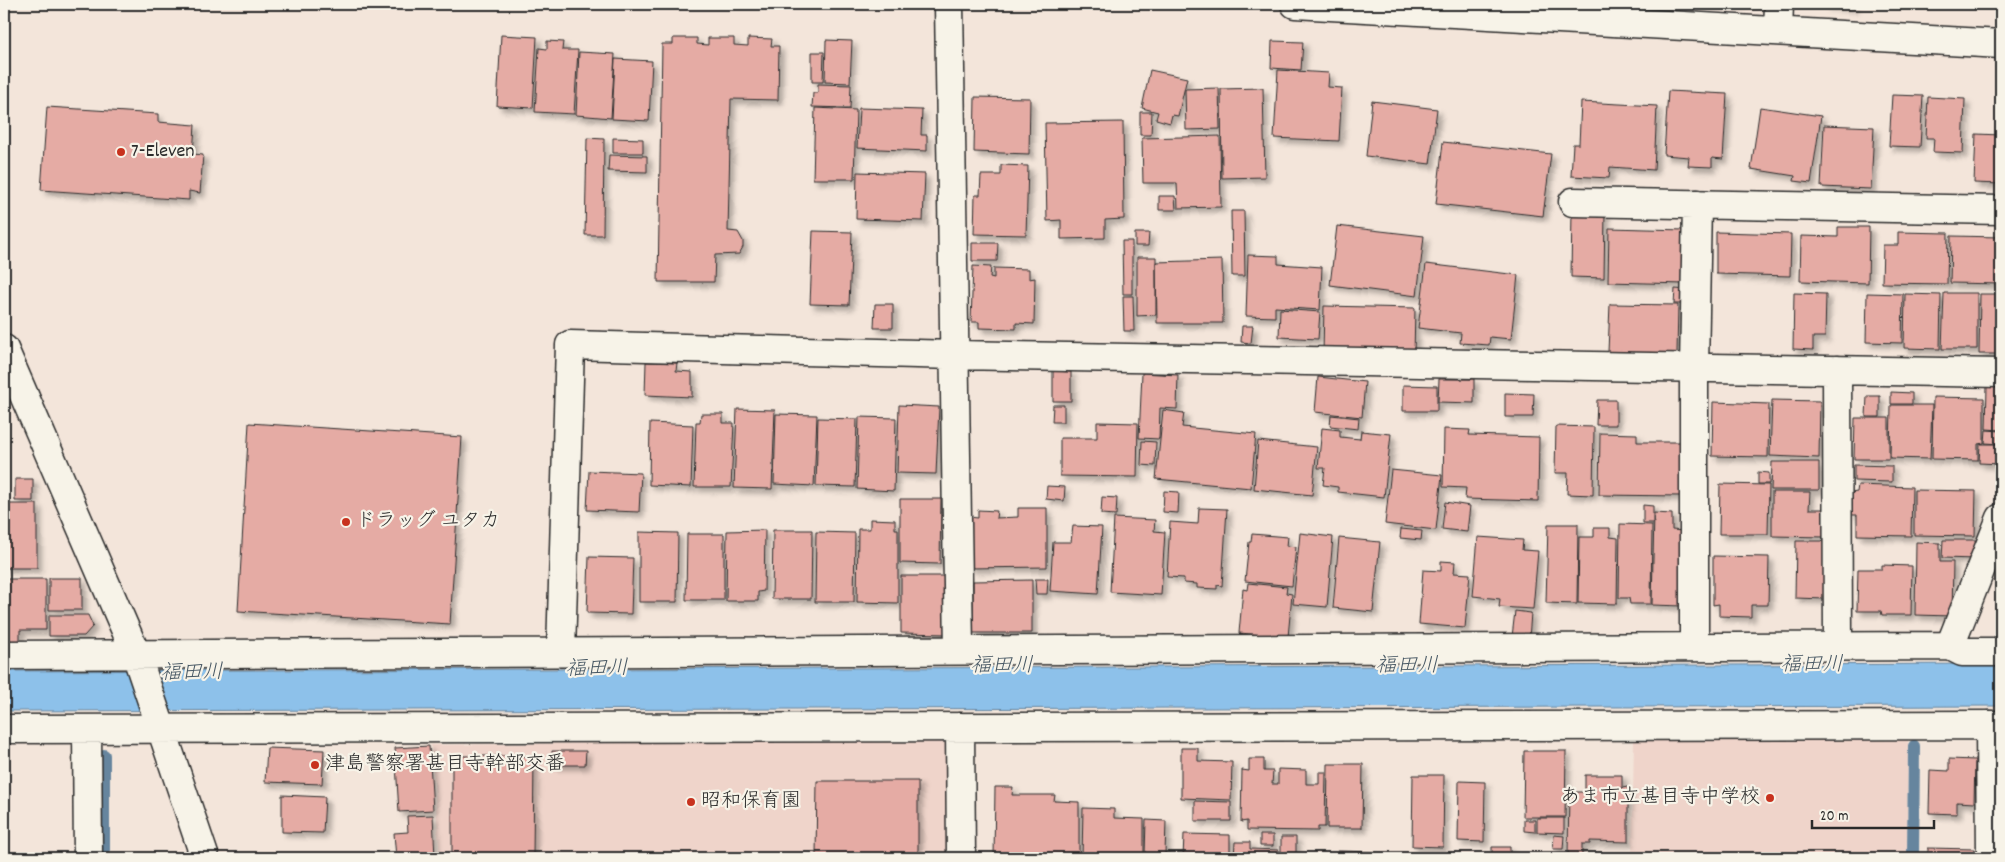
<svg xmlns="http://www.w3.org/2000/svg" width="2005" height="862" viewBox="0 0 2005 862" font-family="Dekko,'Klee One',sans-serif">
<style>
.built{fill:#efd4ca}
.water{fill:#8dc1ea;stroke:#66859e}
.lines{fill:none;stroke-linecap:round;stroke-linejoin:round}
.stream{stroke:#66859e;stroke-width:12}
.building{fill:#e5aba4;stroke:#2b2b2b;filter:url(#shadow)}
.minor-casing{stroke:#2b2b2b;stroke-width:31}
.minor{stroke:#f7f3e8;stroke-width:28}
.poi-dot{fill:#c8321e;stroke:#f7f3e8;stroke-width:2}
.labels{text-anchor:middle;dominant-baseline:central;stroke-width:4.5;stroke-linejoin:round;paint-order:stroke}
.poi-label{font-size:20px;fill:#2b2b2b;stroke:#f7f3e8;text-anchor:start}
.water-label{font-size:21px;font-style:italic;fill:#485864;stroke:#f7f3e8}
</style>
<defs>
<filter id="shadow"><feDropShadow dx="4.5" dy="4.5" stdDeviation="2.5" flood-color="#0004"/></filter>
</defs>
<rect width="100%" height="100%" fill="#f3e5da"/>
<filter id="ink" filterUnits="userSpaceOnUse"><feTurbulence type="fractalNoise" baseFrequency=".02" numOctaves="2"/><feDisplacementMap in="SourceGraphic" scale="10" xChannelSelector="R" yChannelSelector="G"/><feConvolveMatrix kernelMatrix="1 2 1 2 8 2 1 2 1" color-interpolation-filters="sRGB"/></filter>
<g filter="url(#ink)">
<path class="built" d="M1908,733l-1,125h-275l2,-120z
M948,740l-1,118h-507l-9,-113z"/>
<path class="water" d="M2001,664v42l-1997,5v-40z"/>
<g class="lines">
<path class="stream" d="M104,858v-103
M1913,858l1,-112"/>
</g>
<path class="building" d="M1824,4h30v3l-30,-2z
M501,35l36,2 -4,71 -36,-2z
M673,38h24v6l11,1v-7h26v7l14,1v-8l24,1 -1,7h8l-1,54 -47,-1 -3,132 10,1 5,9v6l-4,7 -24,1 -1,27h-56l4,-238h11z
M826,40l26,1 -2,42 -25,-1z
M547,41l16,1 -1,8h16l-4,64 -39,-2 4,-64 8,1z
M1272,41l31,1 -2,28 -30,-2z
M579,52l36,2 -4,64 -35,-3z
M812,52h12l-1,30h-11z
M615,59l37,2 -3,60 -37,-2z
M1150,70l37,8 -9,38 -6,-1 -2,8 -14,-4 2,-7 -16,-4z
M1278,70l51,3 -1,14 14,1 -3,53 -65,-3z
M818,84l33,1 -1,23 -38,-1 1,-14h5z
M1219,88l1,41 -34,1 -1,-41z
M1263,88l2,89 -43,1 -1,-89z
M1668,91l59,3 -4,65 -11,-1v9l-24,-1 1,-9 -25,-2z
M1892,95l31,1 -3,51 -31,-1z
M975,97l55,1 -1,56 -55,-2z
M1928,97l37,2 -2,54 -30,-1 1,-14h-8z
M1372,101l65,8 -7,55 -64,-8z
M1581,102l76,4 -3,64 -44,-3 -1,11 -38,-2 2,-32h6z
M47,107l111,7v8l37,3 -2,29 10,1 -3,38 -11,-2v9l-148,-10z
M1760,107l61,9 -10,67 -17,-2 1,-5 -44,-7z
M815,108l41,2 -2,69h-41z
M859,108l63,2 -1,25h6v16l-70,-3z
M1140,112h12l-1,23h-11z
M1123,122l1,97 -19,1v18l-44,1v-19l-14,1 -2,-98z
M1824,125l50,2 -3,62 -50,-2z
M1976,134l25,1v49l-27,-1z
M1220,136l1,71 -43,1 -1,-25h-34l-1,-45z
M587,138l17,1 -1,96h-18z
M613,138l30,1v14h-30z
M1443,142l108,12 -8,62 -107,-12z
M609,155l38,1v16l-39,-1z
M1001,165l27,1 -2,69 -52,-1 1,-39h5l1,-20h20z
M857,172l68,2 -2,47 -67,-2z
M1159,196h16l1,14h-17z
M1572,210l33,1 -1,67 -33,-1z
M1231,211h13l1,65h-13z
M1337,226l87,10 -7,60 -87,-11z
M1838,227h31l-1,56 -68,-2 1,-45 37,1z
M1609,228l75,2v54l-76,-2z
M813,231l39,1 -3,73 -39,-1z
M1716,232l75,2 -1,42 -74,-2z
M1898,232l50,1 -1,51 -65,-1 1,-38h15z
M1135,233h14l-1,13h-13z
M1951,236l50,1v47l-51,-1z
M1122,241h10v53h-9z
M972,243h26l-1,18h-25z
M1248,255l30,1v8l44,3 -2,43 -45,-3v10l-29,-1z
M1137,257h19v58l-19,1z
M1222,260l1,63h-66l-1,-61z
M1426,264l92,11 -7,64 -21,-2 -1,8 -29,-2 1,-10 -43,-5z
M973,266l18,1 -1,10 4,1v-10l35,1v10l6,-1 -1,46 -18,-1v6l-37,-1v-6h-8z
M1675,289l14,1v14h-15z
M1794,293l32,1 -1,43h-12v13l-20,-1z
M1867,293l36,1 -1,49 -36,-1z
M1944,293h33v56h-35z
M1905,294l36,1 -1,54 -36,-1z
M1980,294h21v60h-22z
M1123,296h10l1,35h-10z
M875,304h18v24h-19z
M1610,304l68,1 -1,48 -69,-1z
M1324,306l91,2 -1,47 -91,-2z
M1280,309l40,3 -2,27 -39,-2z
M1242,326h11l-2,17 -10,-1z
M646,362l31,1 -1,8 16,1v25l-47,-2z
M1053,371l18,1v29h-18z
M1142,373l36,2 -1,34 -17,-1 -1,31 -20,-1z
M1318,377l47,5 -3,35 -47,-5z
M1439,379h35v24l-36,-1z
M1403,385l34,1v25h-34z
M1987,386h14v44l-15,-1z
M1891,392l21,1v11h-21z
M1505,393l29,1 -1,23h-28z
M1867,396h13v21h-14z
M1933,397l51,1v45l-6,1v16l-46,-1z
M1597,400h19v25h-20z
M1772,400l48,1 -1,57 -49,-2z
M1713,402l56,2 -1,53 -56,-1z
M899,405l40,2 -3,67 -39,-1z
M1053,405h11v17h-12z
M1891,405h41l-2,54 -40,-1z
M737,409l38,1 -3,79 -38,-1z
M1163,410l21,3 -2,14 74,7 -5,54 -95,-9z
M701,414h22v9h11l-3,64h-37l2,-65h4z
M776,414l41,1 -3,71 -40,-2z
M1331,415l28,3 -1,11 -28,-3z
M859,417l37,1 -2,73 -37,-2z
M818,418l39,1 -2,68 -39,-1z
M1855,418h34v41h-35z
M1097,422l41,1 -1,54 -77,-1v-38h37z
M249,423l213,14 -12,187 -212,-13z
M650,423l43,2 -2,62 -42,-2z
M1556,426l38,1 -1,68 -26,-1 1,-21h-13z
M1322,428l18,2v7l20,2 1,-8 30,3 -7,63 -46,-5v-5l-15,-2 2,-17h-7z
M1444,429l26,1 -1,5 70,2 -1,64 -73,-2 1,-11 -23,-1z
M1986,430l15,1v13l-16,-1z
M1600,433l37,1v8h45l-1,54 -82,-1z
M1142,441l14,1 -1,24 -14,-1z
M1258,441l59,6 -5,48 -58,-6z
M1980,444h21v20l-22,-1z
M1772,462h47v28h-48z
M1854,465l38,1v16l-38,-1z
M1391,470l51,5 -6,55 -51,-6z
M589,471l52,2 -2,39 -52,-2z
M1758,472l11,1v11h-11z
M15,479h18v22h-18z
M1720,484l49,1 -1,49h-49z
M1858,485l54,2 -1,49 -54,-1v-20h-6v-22l6,-1z
M1047,486l18,1 -1,14 -18,-2z
M1914,490l62,1 -1,45 -61,-1z
M1164,491l15,1 -1,21 -15,-1z
M1772,492h38l-1,17h17l-1,28 -53,-1z
M1102,497l15,1 -1,17 -15,-1z
M900,499h41l-1,65 -40,-1z
M1445,502l25,4 -3,26 -25,-3z
M4,504h33v64h-33z
M1643,505l10,1v17h-10z
M1018,508h29v59l-78,1v-51l9,1v-8l19,1 -1,7 22,-1z
M1199,508l28,1 -5,77 -5,-1v4l-20,-1v-4l-13,-1v-5l-17,-1 3,-55 28,2z
M1654,513l18,1v16l12,1 -2,75 -30,-1z
M1114,518l41,2 -1,11 11,1 -4,63 -51,-3z
M870,519l25,1v9h3v74l-41,-1 1,-73h12z
M1548,524h30l-1,80 -31,-1z
M1620,524l32,1 -1,79h-21l-1,-6h-10z
M1073,526l29,1 -4,67 -48,-3 3,-49h18z
M1594,528h16v9l8,1 -1,66 -39,-1 1,-66h15z
M1401,529l21,2 -1,9 -21,-2z
M765,530l-1,61 -6,1v9h-32l1,-70z
M773,530h39l-1,69h-39z
M639,532l39,1 -1,69h-38z
M816,532l39,1 -1,69h-39z
M1300,533l33,4 -6,70 -34,-3z
M687,534h37v66h-38z
M1252,534l36,3 -1,9 9,1 -4,39 -47,-5 4,-39h2z
M1478,537l45,3 -1,10 16,1 -5,58 -34,-2 1,-8 -27,-3z
M1339,538l41,4 -7,70 -40,-4z
M1943,540h33v19l-34,-1z
M1796,541h29v58l-30,-1z
M1916,542l24,1v19h13l-1,54 -37,-1z
M1713,556l56,1 -1,48h-17v12l-32,-1v-12l-6,1z
M589,557l44,1 -2,56 -44,-1z
M1441,561l14,1 -1,11 16,1 -5,54 -46,-4 4,-54 18,1z
M1882,565l30,1 -1,49h-29l-1,-4h-24l1,-42h24z
M901,576h47l-1,58 -46,-1z
M49,578h33v32h-33z
M7,579h39v51h-26v11h-13z
M1035,579h13l-1,15h-11z
M1032,580v53h-59v-52z
M1248,583l39,4 -1,6 6,1 -4,43 -49,-4 4,-44 4,1z
M4,593l1,49h-1z
M2001,597v20l-6,-2z
M1515,611l16,2 -2,26 -17,-2z
M49,615h39l5,11 -9,10h-35z
M429,746l4,64 -34,2 -4,-64z
M267,748l57,2 -2,34 -57,-2z
M1181,748h17v13l34,1 -1,38 -50,-2z
M552,751h34l-1,14h-33z
M1524,751h42l-1,66h-42z
M452,756h82l-1,102h-81z
M1249,759h15v12h9l-1,13h6v-15l28,1v14h13v-12h7l-1,55h-7v4l-71,-1v-9l-6,1 1,-52 7,1z
M1949,759l26,1 -1,43 -17,-1v12l-28,-1 1,-43 19,1z
M1328,764h35l-1,64h-35z
M1413,775h31l-1,72 -31,-1z
M1585,775h37v13l6,-1v55l-38,-1v3h-8v11l-14,-1 1,-62h16z
M817,781h101v77h-102z
M1459,781l26,1 -1,60 -26,-1z
M995,787h18l-1,8h43l-1,6 25,1v56h-85z
M282,795l43,2 -2,36 -41,-1z
M1195,801l36,1v19h-36z
M1083,808l31,1v9l30,1v39h-62z
M433,815l2,43h-39l-2,-25 14,-1 -1,-16z
M1537,818h27v15l-27,-1z
M1146,820l20,1 -1,33h-20z
M1524,820h11v12l-11,-1z
M1184,834l46,1v23h-47z
M1260,835h13v11h-13z
M1554,835l10,1 -1,13h-10z
M1281,837h15v16h-15z
M1235,842h15v7l29,1v8h-45z
M1492,847h18v11h-18z
M1928,848l46,1v9h-46z
M1338,851l36,1 -1,6h-35z
M1281,854l45,1v3h-45z
M1593,856v2h-17v-1z"/>
<g class="lines">
<g class="minor-casing">
<path id="minor" d="M949,4l10,646
M1295,4l706,40
M1778,31l1,-27
M1573,202l428,8
M4,349l132,305 69,204
M1837,370l1,276
M1950,646l51,-128
M1694,647v-279l3,-164
M561,652l9,-307 385,10 1046,18
M4,655l1946,-9 12,6h39
M1990,725l1,133
M960,727l1,131
M4,729l1997,-4
M87,729l1,129"/>
</g>
<use href="#minor" class="minor"/>
</g>
</g>
<g class="poi-dot">
<circle cx="121" cy="152" r="5"/>
<circle cx="346" cy="522" r="5"/>
<circle cx="315" cy="765" r="5"/>
<circle cx="1770" cy="798" r="5"/>
<circle cx="691" cy="802" r="5"/>
</g>
<g class="labels">
<g class="poi-label">
<text x="131" y="152">7-Eleven</text>
<text x="356" y="522">ドラッグ ユタカ</text>
<text x="325" y="765">津島警察署甚目寺幹部交番</text>
<text x="1760" y="798" text-anchor="end">あま市立甚目寺中学校</text>
<text x="701" y="802">昭和保育園</text>
</g>
<g class="water-label">
<text x="1812" y="666">福田川</text>
<text x="1002" y="667">福田川</text>
<text x="1407" y="667">福田川</text>
<text transform="translate(597 670) rotate(-1)">福田川</text>
<text transform="translate(192 674) rotate(-1)">福田川</text>
</g>
</g>
<rect width="2005" height="862" fill="none" stroke="#f7f3e8" stroke-width="20"/>
<rect x="10" y="10" width="1985" height="842" fill="none" stroke="#2b2b2b" stroke-width="2" filter="url(#ink)"/>
<path d="M1812 820v8h122v-8" fill="none" stroke="#2b2b2b" stroke-width="2.5"/>
<text x="1820" y="820" font-size="15" fill="#2b2b2b" stroke="#f7f3e8" stroke-width="4" paint-order="stroke">20 m</text>
</svg>
